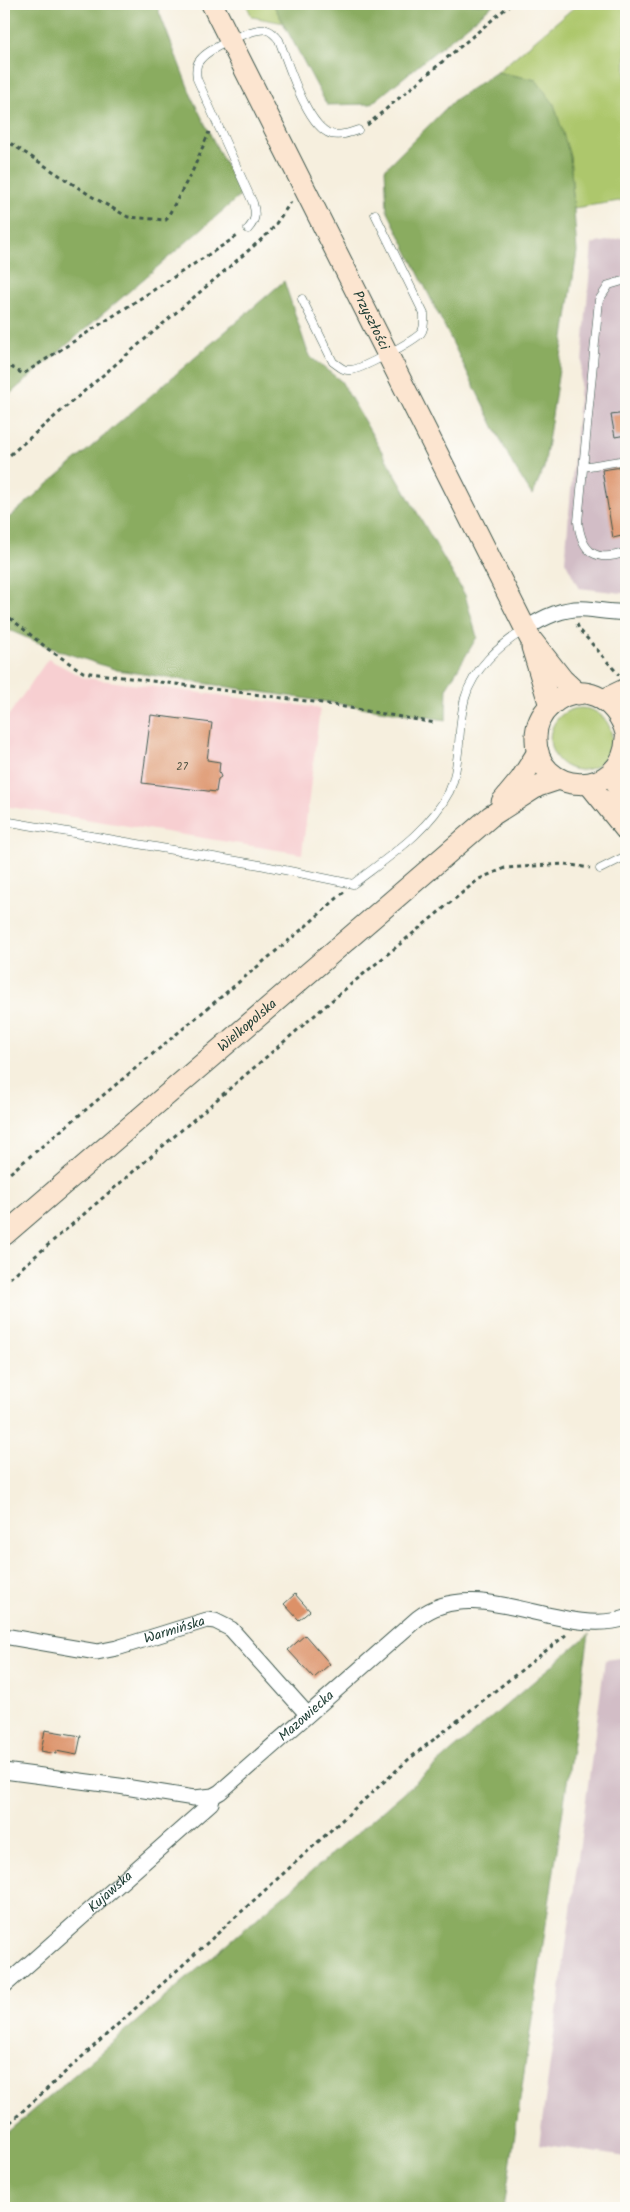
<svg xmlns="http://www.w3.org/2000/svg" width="630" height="2212" viewBox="0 0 630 2212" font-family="Kalam,sans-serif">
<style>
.built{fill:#f7cfd1}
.industrial{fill:#d2bdc6}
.green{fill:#adc76c;stroke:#668250}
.forest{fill:#8aac60;stroke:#54744a}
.building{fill:#dc9168}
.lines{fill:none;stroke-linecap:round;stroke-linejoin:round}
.lane-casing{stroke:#3f584e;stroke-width:9}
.street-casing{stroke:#3f584e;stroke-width:17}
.secondary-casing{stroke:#3f584e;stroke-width:23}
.path{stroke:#3f584e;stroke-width:3;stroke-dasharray:4 4;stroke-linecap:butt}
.lane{stroke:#fff;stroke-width:8}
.street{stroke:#fff;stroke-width:15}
.secondary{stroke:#fce5d0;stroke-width:21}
.labels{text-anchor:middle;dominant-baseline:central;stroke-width:5;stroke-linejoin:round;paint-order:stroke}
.number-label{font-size:11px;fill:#4e5241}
.street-label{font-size:14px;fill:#1f3d34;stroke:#fdfcf7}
</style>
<rect width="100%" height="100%" fill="#fdfcf7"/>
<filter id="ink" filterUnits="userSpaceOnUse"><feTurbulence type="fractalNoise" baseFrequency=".02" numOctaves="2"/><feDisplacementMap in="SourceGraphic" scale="10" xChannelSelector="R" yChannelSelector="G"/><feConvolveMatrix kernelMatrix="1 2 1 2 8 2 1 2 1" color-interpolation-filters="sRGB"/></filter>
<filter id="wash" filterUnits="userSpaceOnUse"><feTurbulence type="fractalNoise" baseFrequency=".0096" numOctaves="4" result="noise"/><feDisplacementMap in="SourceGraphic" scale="20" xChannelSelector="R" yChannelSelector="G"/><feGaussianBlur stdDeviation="1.12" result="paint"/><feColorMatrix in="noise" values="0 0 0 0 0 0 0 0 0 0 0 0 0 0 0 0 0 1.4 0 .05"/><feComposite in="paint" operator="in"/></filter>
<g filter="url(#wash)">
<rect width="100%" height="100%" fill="#f6efde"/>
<path class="built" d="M48,659l36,19 236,30 -18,146 -298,-48v-84z"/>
<path class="industrial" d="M626,237v356h-4l-43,-5 -14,-27 27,-317z
M626,1657v500l-87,-13 66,-484z"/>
<path class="green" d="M246,4h27l11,19 -32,-6z
M578,4h48v196l-52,8 -4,-52 -34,-76 -39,-8z
M550 739a31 31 0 1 1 62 0a31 31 0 1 1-62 0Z"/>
<path class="forest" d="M4,4h152l37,96 48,95 -237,204z
M273,4h221l-123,100 -44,1z
M497,72l39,8 18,24 16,52 7,96 -33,216 -12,27 -19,-30 -126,-255 -2,-41 69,-69z
M284,281l25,75 32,25 124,214 12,42 -30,50 -1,33 -329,-50 -66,-22 -47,-20v-106z
M589,1634l-85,574h-500v-73z"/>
<g id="blocks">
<path class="building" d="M626,413v22l-11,2 -4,-22z
M622,467l4,20v48l-13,3 -11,-68z
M151,715l61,8 -5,37 13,2 -1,10 2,5 -3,2 -2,13 -74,-9z
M295,1594l15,17 -11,9 -15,-16z
M305,1635l25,29 -16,14 -26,-28z
M45,1730l36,6 -4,19 -21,-4v3l-15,-3z"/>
</g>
</g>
<g filter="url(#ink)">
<use href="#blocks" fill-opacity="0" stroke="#3f584e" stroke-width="1"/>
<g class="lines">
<g class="lane-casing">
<path id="lane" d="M248,229c8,-9 8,-15 5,-26l-56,-124c-1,-6 -2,-14 3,-19 8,-11 55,-34 67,-30 6,2 9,6 12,10 9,23 28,87 52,94 10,2 18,-1 27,-4
M626,280l-17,5 -10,15 -21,222c4,31 18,41 48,30
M302,299l31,63c6,4 10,9 18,8 11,-1 63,-29 70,-37 4,-5 3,-13 3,-19l-49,-100
M583,467l43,-7
M4,821l256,44 93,19c35,-27 75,-52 96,-92 7,-15 8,-32 10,-48 1,-16 2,-31 6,-46 8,-29 35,-53 59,-68
M600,869l26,-13"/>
</g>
<g class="street-casing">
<g id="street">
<path d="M525,629c19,-12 39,-22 62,-20 13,1 26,4 39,3"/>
<path id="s1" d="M4,1636l93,16 20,-4 90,-28 8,1 16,8 76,85"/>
<path id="s2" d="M4,1771l115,15 75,12 19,-2 7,-4 198,-174c59,-46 144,21 208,0"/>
<path id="s3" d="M4,1986l207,-183 2,-7"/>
</g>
</g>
<g class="secondary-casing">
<g id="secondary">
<path id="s4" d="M212,4l318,634 33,42 15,14"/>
<path d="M532,647l18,59"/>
<path d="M603,700l23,-11"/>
<path d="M626,733c-9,-35 -47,-55 -76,-27 -9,8 -14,20 -14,31 -2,60 88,64 90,1"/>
<path d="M614,771l12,50"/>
<path d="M589,784l37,46"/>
<path d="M502,802l19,-23 17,-27"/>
<path id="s5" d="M4,1235l487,-419 47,-30 21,-7"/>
</g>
</g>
<path class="path" d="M367,125l144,-121
M4,139l87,57 37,21 38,3 27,-50 16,-38
M4,363l19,11 216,-139
M4,460l266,-228 21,-30
M4,613l44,36 35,23 239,31 113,20
M577,624l2,5 40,46
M4,1178l302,-252 38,-34
M4,1283l340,-293 135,-111 26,-11 60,-4 25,4
M4,2128l405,-369 158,-125"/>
<use href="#lane" class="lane"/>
<use href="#street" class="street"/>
<use href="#secondary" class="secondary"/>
</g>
</g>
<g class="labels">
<g class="number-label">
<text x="182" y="767">27</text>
</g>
<g class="street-label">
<text stroke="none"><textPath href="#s4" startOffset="354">Przyszłości</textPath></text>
<text stroke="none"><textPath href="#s5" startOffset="321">Wielkopolska</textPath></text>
<text stroke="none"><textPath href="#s1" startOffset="175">Warmińska</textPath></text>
<text stroke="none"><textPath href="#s2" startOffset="334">Mazowiecka</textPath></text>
<text stroke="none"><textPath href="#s3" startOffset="142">Kujawska</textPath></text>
</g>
</g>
<rect width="630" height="2212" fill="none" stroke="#fdfcf7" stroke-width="20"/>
</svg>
